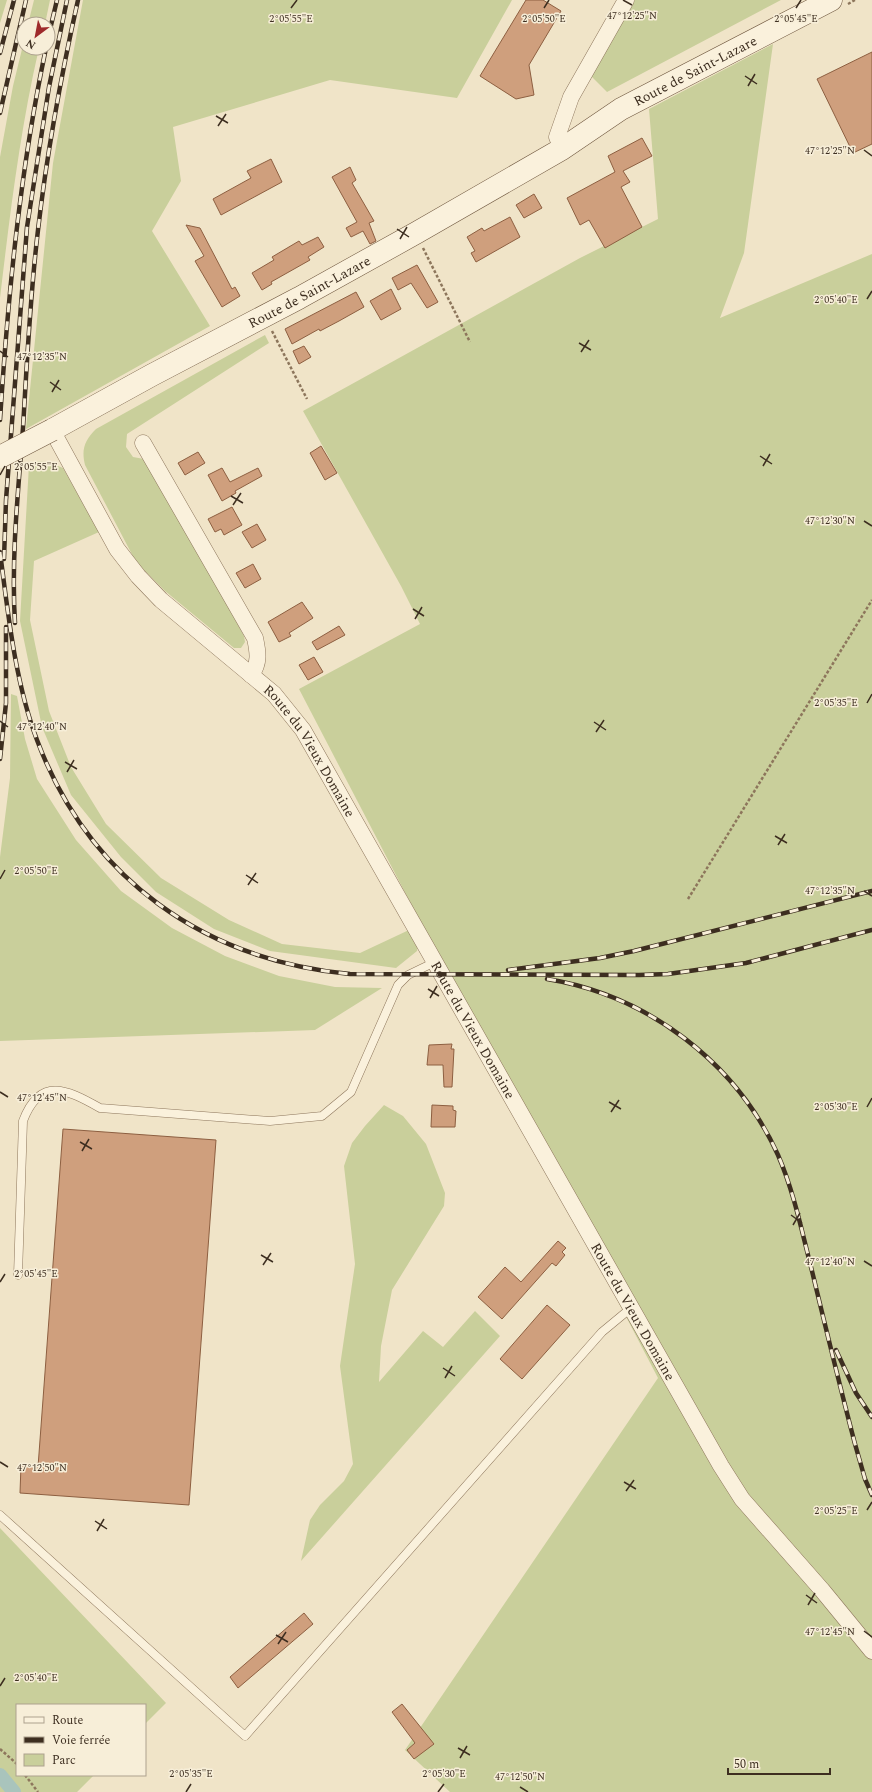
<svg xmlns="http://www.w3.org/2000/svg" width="872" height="1792" viewBox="0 0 872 1792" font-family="Spectral,serif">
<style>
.green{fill:#c9cf9b}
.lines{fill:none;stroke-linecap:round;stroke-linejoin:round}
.canal{stroke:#a9c4bc;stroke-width:14}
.building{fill:#cf9f7d;stroke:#8d5f41}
.lane-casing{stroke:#8d765c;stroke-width:9}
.street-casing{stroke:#8d765c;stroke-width:17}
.secondary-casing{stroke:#6f573f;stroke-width:23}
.path{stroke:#8d765c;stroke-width:2.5;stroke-dasharray:3 2;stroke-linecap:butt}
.lane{stroke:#faf1dc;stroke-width:8}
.street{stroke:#faf1dc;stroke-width:16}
.secondary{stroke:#faf1dc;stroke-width:22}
.rail-casing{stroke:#3d2e20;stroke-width:4.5}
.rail{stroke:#f7eed8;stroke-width:3;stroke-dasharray:9;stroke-linecap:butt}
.secondary-bridge-casing{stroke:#6f573f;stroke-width:23;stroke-linecap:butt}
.secondary-bridge{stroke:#faf1dc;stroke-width:22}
.ticks{fill:none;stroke:#3d2e20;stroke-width:1.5}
.labels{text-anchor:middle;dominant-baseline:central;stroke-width:3;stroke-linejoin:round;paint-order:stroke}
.street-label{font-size:14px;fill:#3d2e20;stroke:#f7eed8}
.ticks-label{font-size:10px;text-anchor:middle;fill:#3d2e20;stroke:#f7eed8;stroke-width:3;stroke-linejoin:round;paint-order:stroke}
</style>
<rect width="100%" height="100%" fill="#f0e4c8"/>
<path class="green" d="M0,0h7l-7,23z
M34,0h16l-5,24h-17z
M83,0h429l-55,98 -127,-18 -157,47 8,54 -29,50 58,95 -184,103 27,-266z
M635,0h146l-174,92 -16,-16z
M24,41v7h15c-19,82 -29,166 -39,250v-141l13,-71z
M773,44l-29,209 -24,65 152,-64v1538h-422l-45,-42 253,-372 -359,-689 121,-65 -19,-38 -98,-175 277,-153 78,-39 -9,-110z
M265,335l4,8 -142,91 -1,13 7,10 11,2 11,12 89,165 1,6 -4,6h-7l-69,-57 -29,-29 -51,-97c-4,-16 0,-25 11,-36z
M35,461l13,1 15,6 36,64 -65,29 -4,59 19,91 22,56 35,57 55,54 68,42 53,24 78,9 49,-23 9,15 -1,6 -21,17 -126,-17 -56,-22 -58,-37 -35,-35 -50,-62 -29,-68 -22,-106 9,-156z
M11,694l6,2 8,43 12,40 39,61 45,51 51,37 53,28 54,20 56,11 47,1 -67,42 -315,11v-184l10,-79z
M384,1105l19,11 23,28 19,49 -1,13 -52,84 -11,56 -2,36 44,-51 20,16 32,-36 25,25 -199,225 9,-41 10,-15 24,-24 9,-17 -13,-98 15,-102 -11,-98 8,-23 13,-17z
M0,1528l166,175 -21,21v-19h-128v70h77l-17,17h-77z"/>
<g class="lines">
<path class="canal" d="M0,1775l14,17"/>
</g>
<path class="building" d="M526,0h17l18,11 -32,54 5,30 -18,4 -36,-23z
M872,52v92l-19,9 -36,-74z
M642,138l10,18 -29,15 7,11 -9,5 21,40 -37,21 -16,-28 -9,5 -13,-27 48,-26 -7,-16z
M271,159l11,23 -61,33 -8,-16 38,-21 -4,-7z
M350,167l6,13 -4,3 22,38 -5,2 7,18 -6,3 -7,-13 -12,6 -5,-9 11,-6 -25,-45z
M534,194l8,14 -18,10 -8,-13z
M510,217l10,20 -44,25 -5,-9 4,-2 -8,-14 15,-9 2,3z
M186,225l14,3 32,61 3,-2 5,9 -18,11 -27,-46 9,-5z
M318,237l6,10 -16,10 2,3 -39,22 1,2 -10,6 -10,-17 22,-13 -2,-3 27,-16 3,4z
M417,265l21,37 -11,6 -16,-25 -13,7 -6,-12z
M391,289l10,20 -20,11 -11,-19z
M356,292l8,15 -25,14 -19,10 -1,-2 -27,15 -7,-15z
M304,346l7,11 -12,7 -6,-13z
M321,446l16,27 -12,7 -15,-27z
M198,452l7,11 -20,12 -7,-12z
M222,468l8,14 28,-14 4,8 -27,15 1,2 -14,8 -14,-26z
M232,507l10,18 -18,10 -3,-6 -6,3 -7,-13z
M257,524l9,16 -14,8 -10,-16z
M253,564l8,15 -16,9 -9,-15z
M302,602l11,16 -24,15 2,3 -12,6 -11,-20z
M339,626l6,9 -28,15 -5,-8z
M314,657l9,15 -15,8 -9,-15z
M452,1044l-1,5h3l-2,38h-8l-1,-22h-16l2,-20z
M432,1105l21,1v4l3,1 -1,16h-24z
M63,1129l153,11 -27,365 -169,-12 1,-28 17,2z
M558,1241l8,7 -4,4 3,3 -9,11 -4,-3 -50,56 -24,-22 27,-30 16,15z
M547,1305l23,20 -48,54 -22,-20z
M304,1613l9,11 -75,64 -8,-11z
M402,1704l32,40 -20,15 -7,-9 8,-7 -23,-31z"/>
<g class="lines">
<g class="lane-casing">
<path id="lane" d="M18,1275l5,-154c17,-45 43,-32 77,-13l170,13 52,-5 29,-24 47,-107 10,-10 27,-13
M0,1515l245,221 357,-404 29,-24"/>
</g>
<g class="street-casing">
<g id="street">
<path d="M562,149l-5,-12 14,-40 55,-97"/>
<path id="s1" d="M52,430l65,119 21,27 23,24 113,94 29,36 418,736 21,33 80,91 50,61"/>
<path d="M143,443l112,195c3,14 5,25 -4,37"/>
</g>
</g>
<g class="secondary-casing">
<g id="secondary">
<path id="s2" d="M52,430l100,-55 147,-77 117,-65 146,-84 59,-40 210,-109"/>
</g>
</g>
<path class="path" d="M848,4l7,-4
M423,248l47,94
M272,331l35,68
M688,899l184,-299
M0,1749l17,15
M25,1775l13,17"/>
<use href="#lane" class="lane"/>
<use href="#street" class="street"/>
<use href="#secondary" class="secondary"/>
<g class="rail-casing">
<path id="rail" d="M48,38l9,-38
M0,53l14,-53
M0,113l26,-113
M0,420c8,-125 20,-249 46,-372
M0,552c8,61 15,130 37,188 52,139 167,220 313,234l289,1 29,-1 78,-11 126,-33
M4,559l2,-59 21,-273 22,-140 18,-87
M15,623c-4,-64 3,-130 8,-195 4,-66 7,-132 15,-198 9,-78 23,-154 40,-230
M0,759l6,-56v-76
M508,970l92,-12 34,-7 238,-60
M547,979c100,16 189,83 231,176 16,37 24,77 34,116 14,58 28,116 43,173l10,35 7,16
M836,1350l20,43 16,24"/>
</g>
<use href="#rail" class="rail"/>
<g class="secondary-bridge-casing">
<path id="secondary-bridge" d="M0,457l52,-27"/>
</g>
<use href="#secondary-bridge" class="secondary-bridge"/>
</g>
<path class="ticks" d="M623,0l9,5M291,8l6,-8M544,8l5,-8M796,8l5,-8M745,76l12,8M748,86l7,-12M216,116l12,7M218,126l8,-12M864,150l8,6M397,229l12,8M400,239l7,-12M867,299l5,-8M579,343l12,7M0,351l8,6M581,352l8,-12M50,382l11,8M52,392l7,-12M760,456l12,8M763,466l7,-12M0,475l5,-9M231,496l12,7M233,505l8,-12M864,521l8,5M413,609l11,7M415,619l7,-12M867,703l5,-9M0,721l8,6M594,722l12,8M596,732l8,-12M65,762l12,7M67,772l7,-12M775,836l12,7M778,845l7,-11M246,875l12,8M0,879l5,-9M248,885l8,-12M864,891l8,5M428,989l11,7M430,998l7,-12M0,1092l8,5M609,1102l12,7M867,1107l5,-9M611,1112l8,-12M80,1142l12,7M82,1151l7,-12M791,1215l11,8M793,1225l7,-12M261,1255l12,7M864,1261l8,5M263,1265l8,-12M0,1282l5,-8M443,1368l12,8M445,1378l7,-12M0,1462l8,5M624,1482l12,7M626,1491l8,-11M867,1510l5,-8M95,1521l12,8M97,1531l7,-12M806,1595l11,8M808,1605l7,-12M864,1631l8,6M276,1635l12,7M278,1644l8,-12M0,1686l5,-8M458,1748l12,7M460,1758l7,-12M520,1787l8,5M186,1792l5,-8M438,1792l6,-8"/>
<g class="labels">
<g class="street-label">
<text stroke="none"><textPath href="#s2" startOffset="737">Route de Saint-Lazare</textPath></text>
<text stroke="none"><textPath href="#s2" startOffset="292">Route de Saint-Lazare</textPath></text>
<text stroke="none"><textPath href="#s1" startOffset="417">Route du Vieux Domaine</textPath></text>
<text stroke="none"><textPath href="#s1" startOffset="741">Route du Vieux Domaine</textPath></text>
<text stroke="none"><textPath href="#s1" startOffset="1065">Route du Vieux Domaine</textPath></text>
</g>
</g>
<g class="ticks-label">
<text x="632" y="19">47°12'25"N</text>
<text x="291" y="22">2°05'55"E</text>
<text x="544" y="22">2°05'50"E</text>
<text x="796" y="22">2°05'45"E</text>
<text x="830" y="154">47°12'25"N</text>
<text x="836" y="303">2°05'40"E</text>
<text x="42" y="360">47°12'35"N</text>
<text x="36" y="470">2°05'55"E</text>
<text x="830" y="524">47°12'30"N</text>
<text x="836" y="706">2°05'35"E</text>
<text x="42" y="730">47°12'40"N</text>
<text x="36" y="874">2°05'50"E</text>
<text x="830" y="894">47°12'35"N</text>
<text x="42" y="1101">47°12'45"N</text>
<text x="836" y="1110">2°05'30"E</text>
<text x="830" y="1265">47°12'40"N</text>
<text x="36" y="1277">2°05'45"E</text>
<text x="42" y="1471">47°12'50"N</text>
<text x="836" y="1514">2°05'25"E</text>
<text x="830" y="1635">47°12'45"N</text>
<text x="36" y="1681">2°05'40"E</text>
<text x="191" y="1777">2°05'35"E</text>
<text x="444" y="1777">2°05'30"E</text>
<text x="520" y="1780">47°12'50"N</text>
</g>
<rect x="16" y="1704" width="130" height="72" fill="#f7eed8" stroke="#ada18e"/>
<rect x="24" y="1717" width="20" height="6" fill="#faf1dc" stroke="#ada18e"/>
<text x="52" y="1724" font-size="12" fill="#3d2e20">Route</text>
<rect x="24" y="1737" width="20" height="6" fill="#3d2e20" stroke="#ada18e"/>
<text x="52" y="1744" font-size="12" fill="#3d2e20">Voie ferrée</text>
<rect x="24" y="1754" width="20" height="12" fill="#c9cf9b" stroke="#ada18e"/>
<text x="52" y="1764" font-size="12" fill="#3d2e20">Parc</text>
<g transform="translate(36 36) rotate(212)"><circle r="19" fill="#f7eed8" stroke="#ada18e"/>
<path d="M0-3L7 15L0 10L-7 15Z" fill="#9e2a2b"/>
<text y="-6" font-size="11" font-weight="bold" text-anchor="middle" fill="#3d2e20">N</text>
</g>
<path d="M728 1768v6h102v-6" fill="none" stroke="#3d2e20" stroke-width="2"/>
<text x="734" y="1768" font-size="12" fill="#3d2e20" stroke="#f7eed8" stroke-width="3" paint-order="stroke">50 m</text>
</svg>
